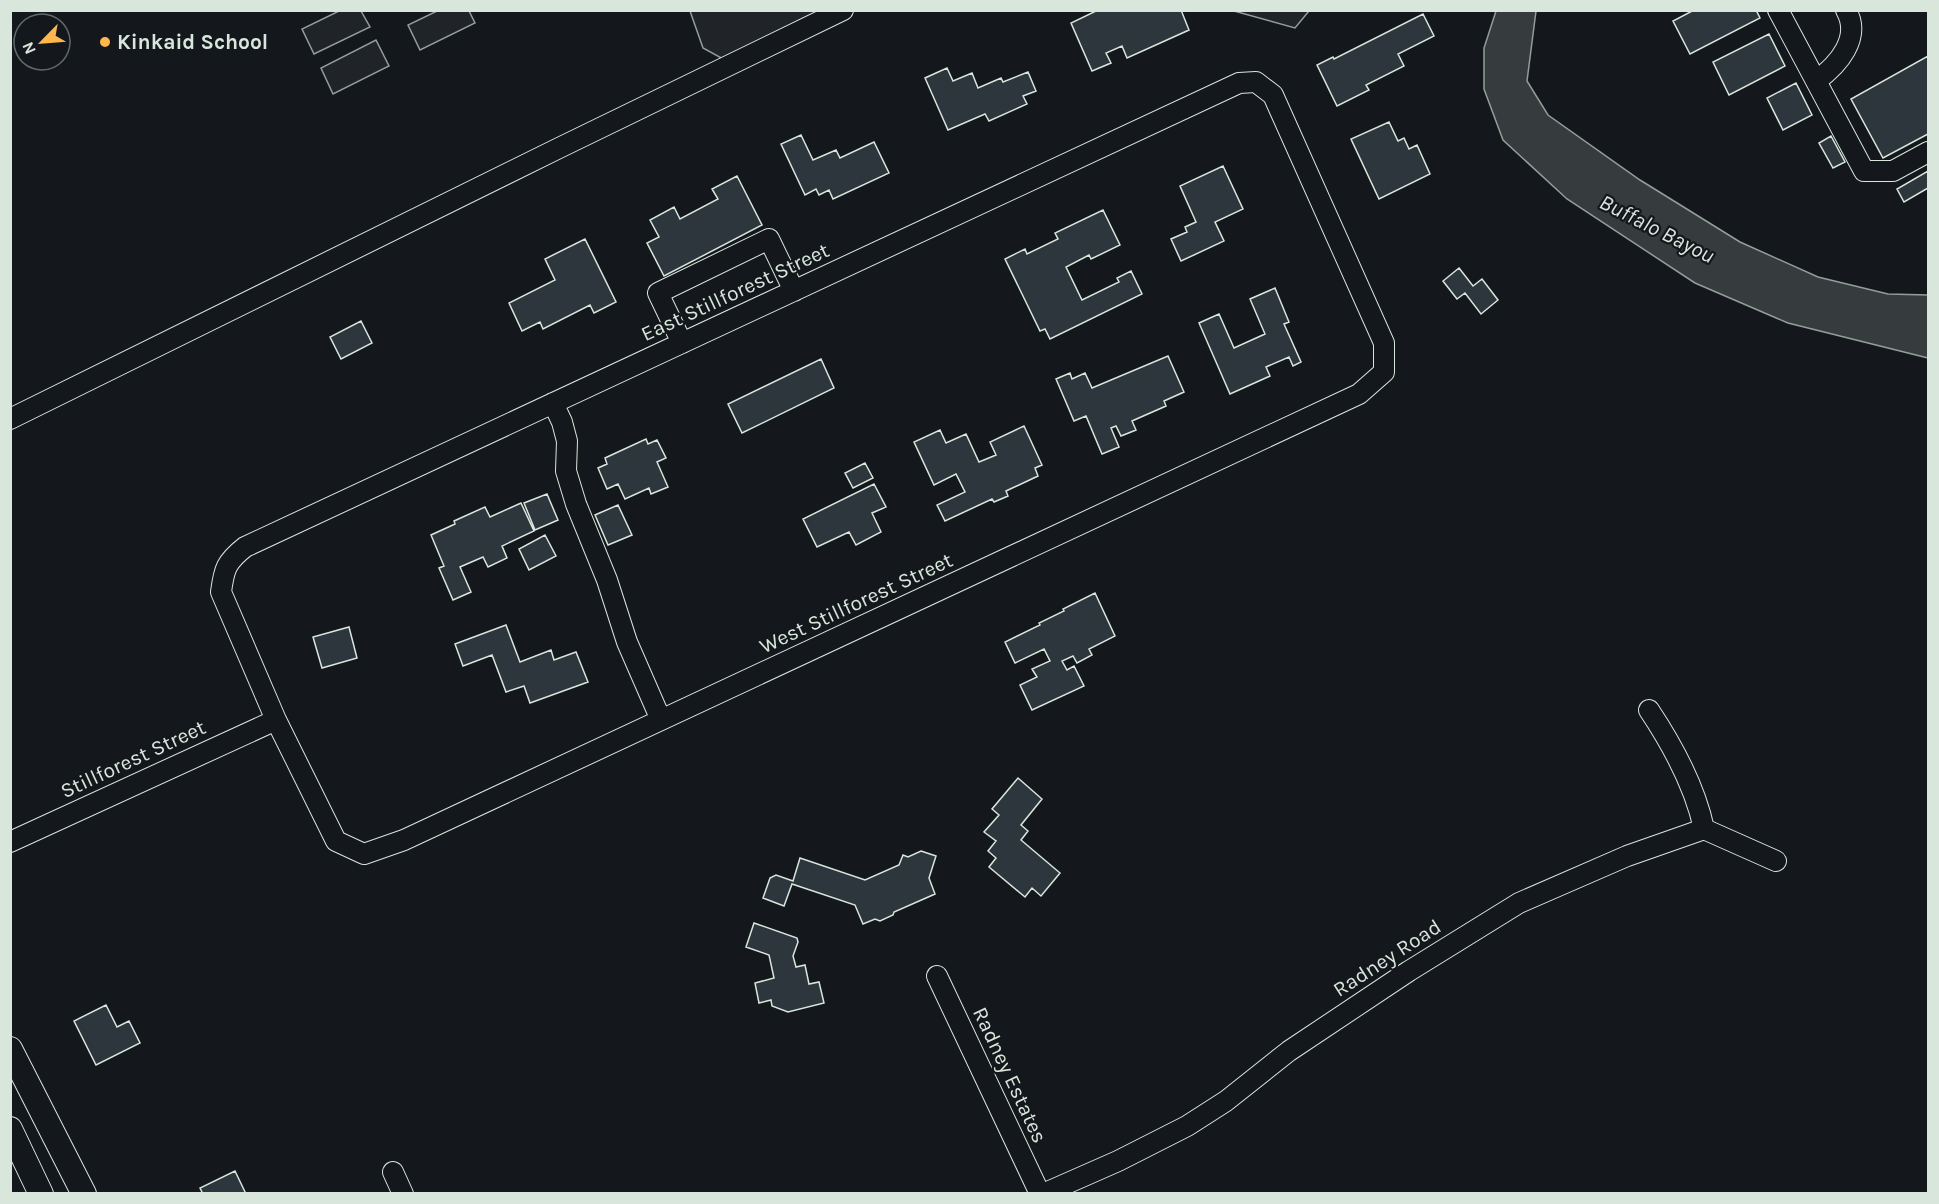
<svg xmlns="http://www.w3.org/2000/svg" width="1939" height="1204" viewBox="0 0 1939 1204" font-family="Karla,sans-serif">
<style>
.green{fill:#202428;stroke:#939e99;stroke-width:1.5}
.water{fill:#363b3e;stroke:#939e99;stroke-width:1.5}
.building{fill:#2c363c;stroke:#d8e6dc;stroke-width:1.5}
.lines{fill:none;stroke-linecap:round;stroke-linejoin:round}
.minor-casing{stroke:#d8e6dc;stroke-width:22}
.major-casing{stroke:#d8e6dc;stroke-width:26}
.minor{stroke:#14181c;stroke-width:20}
.major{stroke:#14181c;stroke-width:24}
.poi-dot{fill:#ffb74d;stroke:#14181c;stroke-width:2}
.labels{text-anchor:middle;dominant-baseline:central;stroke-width:4.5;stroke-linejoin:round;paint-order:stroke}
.poi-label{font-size:21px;font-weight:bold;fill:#d8e6dc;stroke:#14181c;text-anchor:start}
.street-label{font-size:21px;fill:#d8e6dc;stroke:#14181c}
.water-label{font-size:22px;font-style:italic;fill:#d8e6dc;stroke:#14181c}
</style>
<rect width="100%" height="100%" fill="#14181c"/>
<path class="green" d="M339,11h22l9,16 -56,27 -12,-25z
M437,11h32l6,12 -55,27 -12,-25z
M690,11h131l-98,48 -20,-11z
M1234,11h75l-14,17z
M376,40l13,26 -56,28 -12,-26z"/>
<path class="water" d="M1496,11h40l-9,70 21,34 92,65 100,62 78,35 70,17 40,1v63l-140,-35 -93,-40 -128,-84 -64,-59 -19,-51v-41z"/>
<path class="building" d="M1098,10h83l8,20 -62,28 -5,-12 -16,7 5,10 -19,8 -21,-48z
M1694,10h62l4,8 -70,36 -17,-33z
M1423,14l11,22 -36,18 6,12 -38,19 3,5 -32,16 -20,-41 16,-8 1,2z
M1769,34l16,32 -56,29 -16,-33z
M1928,56v78l-45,24 -32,-59z
M947,68l6,13 19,-8 6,15 23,-10 2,4 25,-10 8,19 -13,5 4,8 -38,17 -4,-7 -37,16 -23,-52z
M1796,83l16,32 -29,15 -16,-32z
M1389,122l9,19 6,-3 5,11 8,-4 13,29 -51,25 -28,-60z
M801,135l12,25 23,-10 4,8 34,-16 15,31 -56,26 -4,-9 -10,5 -3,-6 -11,6 -24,-51z
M1831,136l14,26 -12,6 -14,-25z
M1223,166l20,43 -28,13 9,19 -43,20 -10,-22 16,-7 -2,-5 11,-5 -16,-36z
M1928,171v17l-24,14 -7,-13z
M737,176l25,49 -98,51 -17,-33 12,-6 -9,-17 24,-13 6,12 38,-20 -6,-10z
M1103,210l17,35 -29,14 -2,-4 -23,12 16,33 37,-18 -2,-4 14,-7 11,23 -92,45 -5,-10 -5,2 -35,-72 20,-10 2,5 31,-15 -3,-6z
M585,239l31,63 -22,11 -4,-8 -47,24 -3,-7 -18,9 -13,-28 46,-23 -10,-21z
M1459,268l14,18 9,-7 16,21 -17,14 -16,-21 -8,6 -14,-18z
M1275,288l14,34 -5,2 17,38 -8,4 -4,-9 -23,10 4,9 -40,18 -31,-71 20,-9 15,34 31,-14 -15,-35z
M361,321l11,22 -31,16 -11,-22z
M1168,356l16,36 -20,9 2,5 -34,15 4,9 -15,6 -5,-10 -5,2 8,19 -17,7 -16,-38 -12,5 -18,-42 14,-6 2,6 13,-6 7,15z
M821,359l13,29 -92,45 -14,-29z
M1024,426l18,39 -7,3 3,8 -32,15 2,5 -14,6 -2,-3 -47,22 -8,-16 28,-13 -9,-18 -22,11 -20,-43 26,-12 6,13 20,-9 13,28 17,-7 -6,-13z
M646,439l2,5 9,-4 9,18 -9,4 11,25 -17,7 -2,-6 -24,11 -7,-15 -11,5 -9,-21 9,-4 -2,-6z
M865,463l8,15 -20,10 -8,-15z
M874,484l12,23 -14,6 9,19 -25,13 -7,-13 -32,15 -14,-28z
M547,494l11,26 -23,10 -11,-27z
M521,503l13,28 -32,15 5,12 -19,9 -5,-10 -23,10 11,25 -18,8 -14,-32 5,-2 -13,-31 24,-11 -1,-3 31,-14 5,10z
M618,505l14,30 -24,10 -13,-30z
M545,535l11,21 -27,14 -10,-21z
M1095,593l20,43 -26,13 3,6 -15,8 -4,-7 -11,5 5,9 7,-4 10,20 -52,24 -12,-25 17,-8 -5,-8 18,-8 -6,-12 -29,14 -10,-21 35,-17 -1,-2 25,-12 -1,-2z
M506,625l14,37 31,-12 3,10 22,-8 12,30 -58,21 -6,-17 -18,6 -14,-37 -29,11 -8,-22z
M349,627l8,31 -35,10 -9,-31z
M1018,778l24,21 -21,26 7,6 -7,9 39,33 -19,23 -9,-8 -7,9 -36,-30 7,-9 -8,-7 8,-10 -12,-9 15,-17 -7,-6z
M921,851l15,5 -7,22 6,16 -41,18 -1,3 -13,6 -5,-2 -12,5 -8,-19 -63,-21 -8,22 -21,-8 7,-20 6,-3 17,6 7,-23 65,22 34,-15 4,-10 5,2z
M754,923l43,15 1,4 -5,14 3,11 9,-2 4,19 10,-2 5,21 -36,9 -16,-6 -1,-6 -12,3 -4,-20 19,-5 -5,-23 -23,-8z
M106,1005l11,22 12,-6 11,22 -44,22 -22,-44z
M235,1171l11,23h-43l-3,-6z"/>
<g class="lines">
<g class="minor-casing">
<path id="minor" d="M1778,10l86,161h29l35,-19
M1816,81c22,-16 46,-43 30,-71
M1256,82l17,13 111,248v29l-25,22 -955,446 -40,14 -28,-13 -60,-121 -55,-128c3,-23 5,-30 24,-45l994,-464z
M682,343l-24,-50 111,-54 25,52
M553,403l9,19 5,19 -1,30 10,33 31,76 20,62 34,78
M10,419l549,-271 284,-138
M1649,710c24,36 46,76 55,119
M10,842l266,-122
M937,976l103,218
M393,1172l10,22
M1043,1194l75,-33 69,-35 39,-25 63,-50 120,-80 110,-68 108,-47 77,-27 72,32"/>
</g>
<g class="major-casing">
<path id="major" d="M10,1049l74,145
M10,1129l31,65"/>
</g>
<use href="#minor" class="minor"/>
<use href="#major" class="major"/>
</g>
<circle class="poi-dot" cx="105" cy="42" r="6"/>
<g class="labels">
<g class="poi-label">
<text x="117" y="42">Kinkaid School</text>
</g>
<g class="street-label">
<text transform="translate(735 292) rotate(-25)">East Stillforest Street</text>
<text transform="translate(856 603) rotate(-25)">West Stillforest Street</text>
<text transform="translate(133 759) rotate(-25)">Stillforest Street</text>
<text transform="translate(1387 958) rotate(-33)">Radney Road</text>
<text transform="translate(1010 1075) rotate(65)">Radney Estates</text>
</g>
<g class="water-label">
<text transform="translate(1657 229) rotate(27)">Buffalo Bayou</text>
</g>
</g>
<rect width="1939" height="1204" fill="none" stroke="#d8e6dc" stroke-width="24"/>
<g transform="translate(42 42) rotate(245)"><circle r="28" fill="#14181c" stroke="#626a69" stroke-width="1.5"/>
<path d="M0-4.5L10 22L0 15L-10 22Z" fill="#ffb74d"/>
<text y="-9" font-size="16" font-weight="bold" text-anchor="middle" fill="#d8e6dc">N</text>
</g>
</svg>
